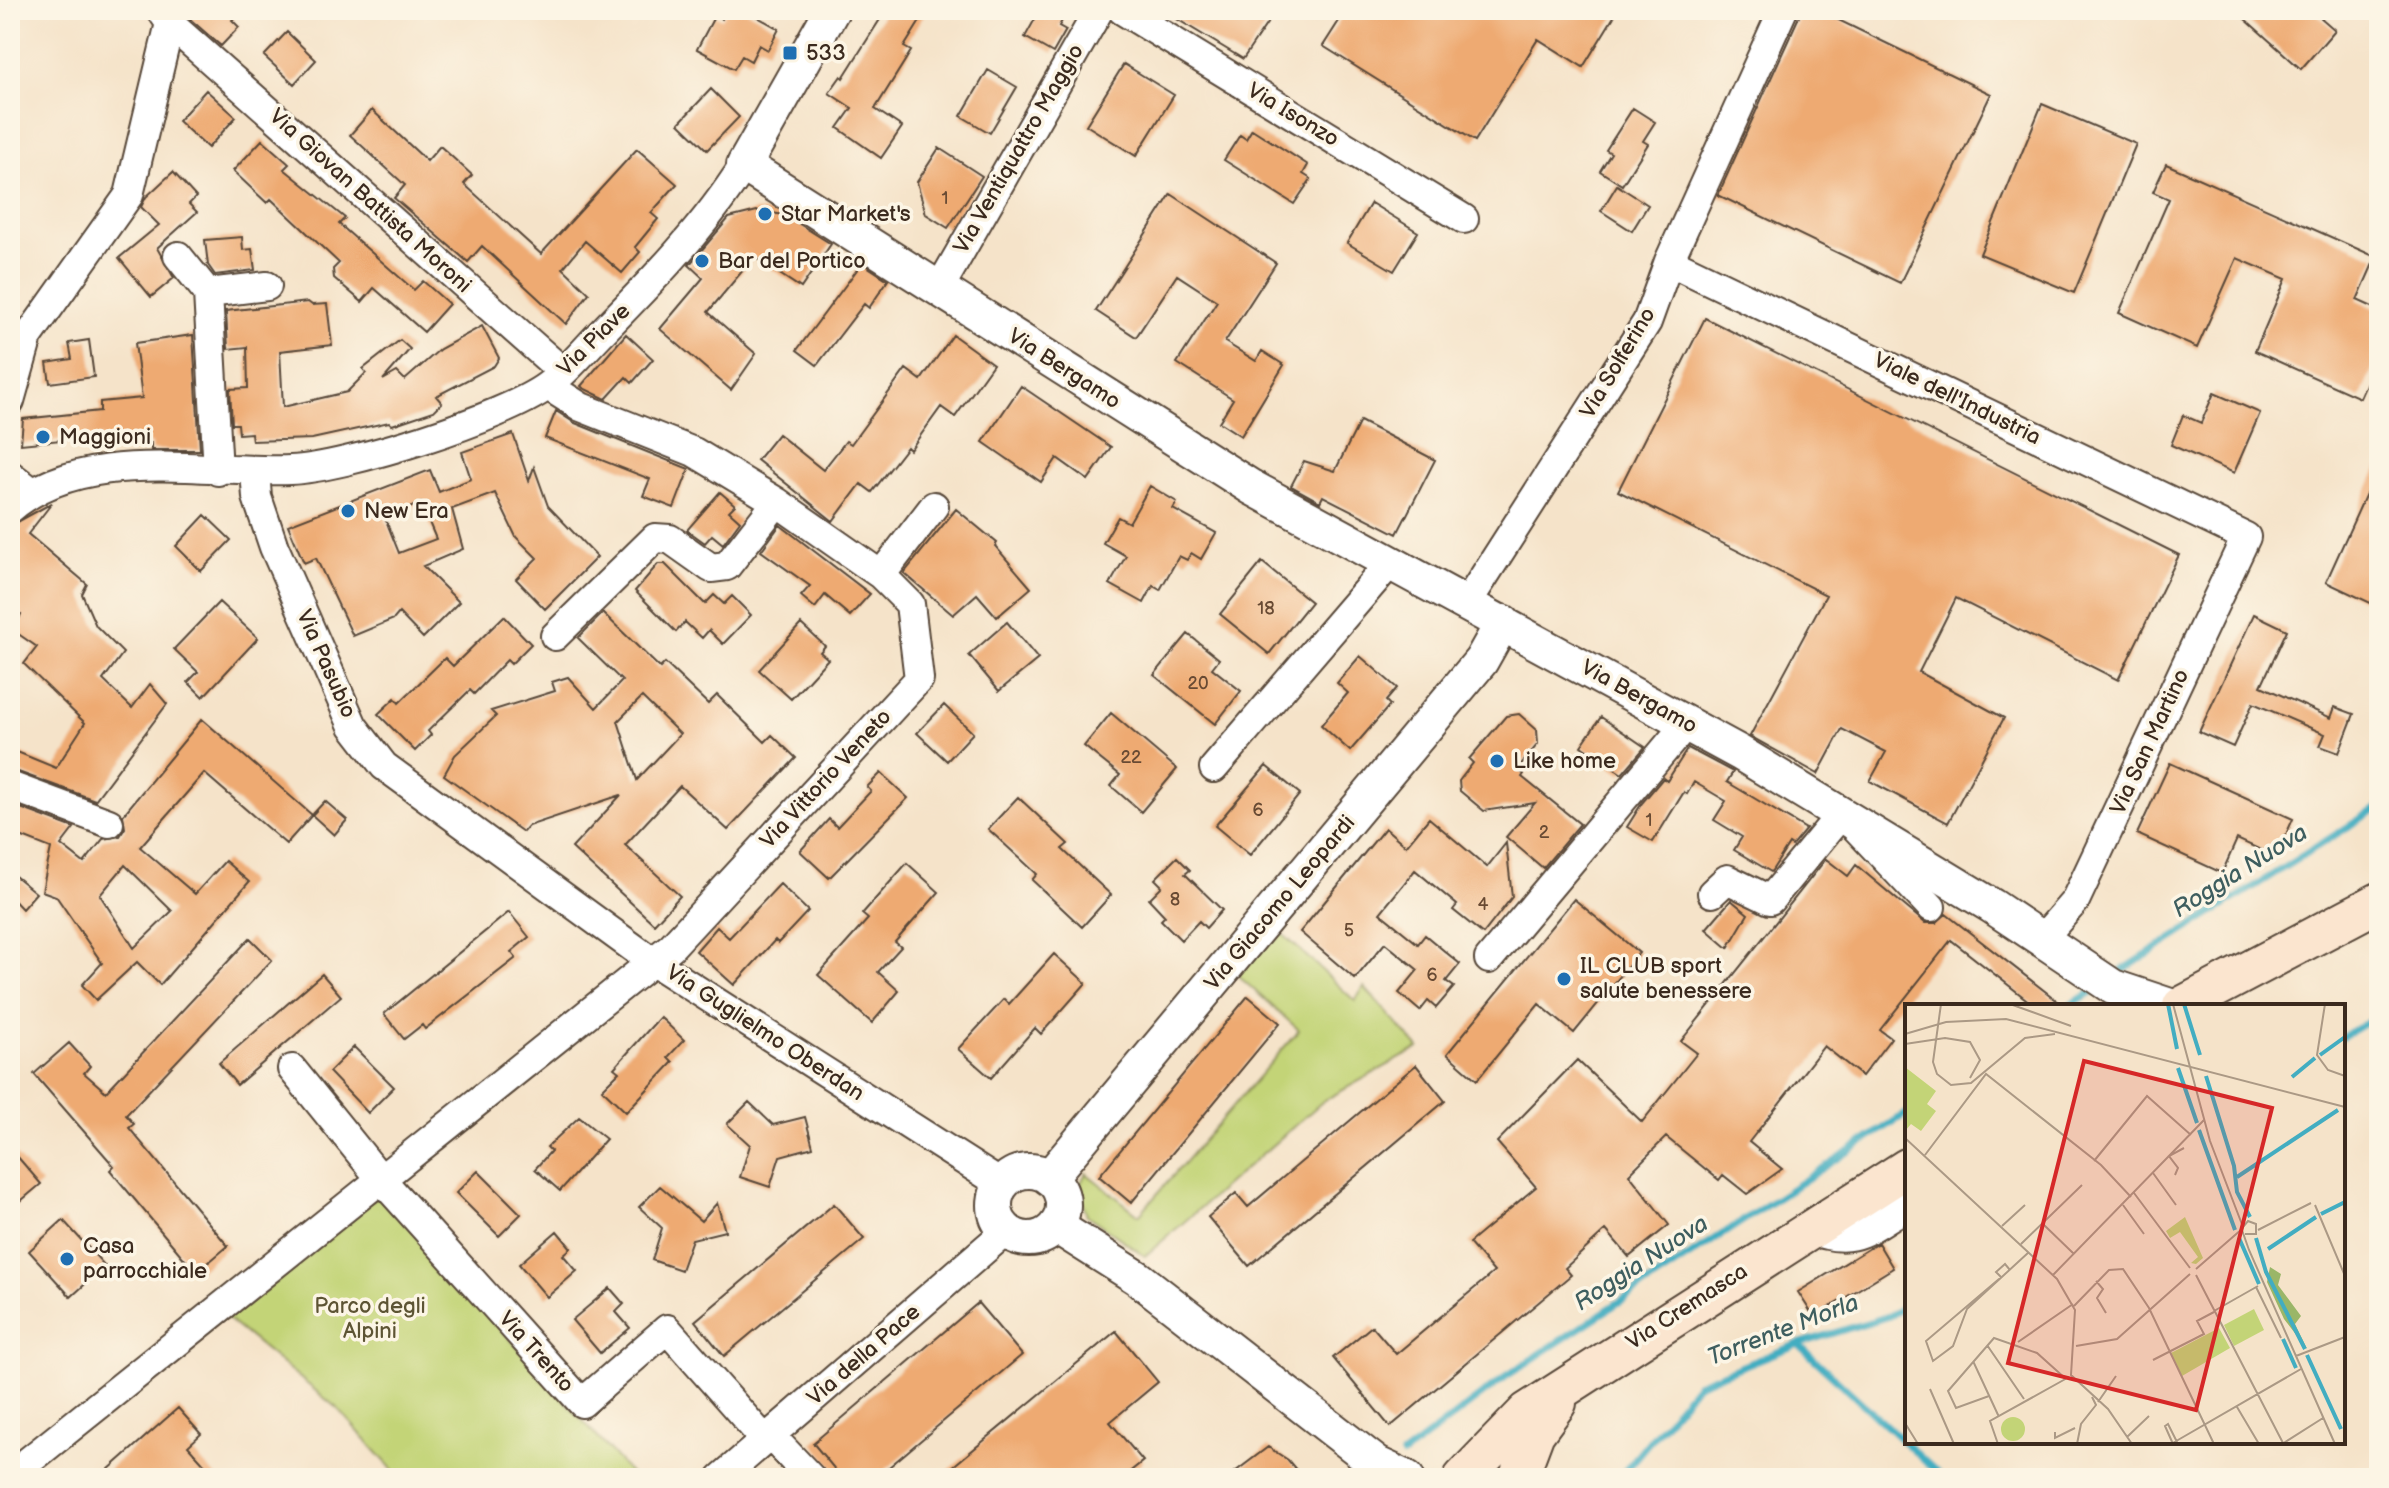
<svg xmlns="http://www.w3.org/2000/svg" width="2389" height="1488" viewBox="0 0 2389 1488" font-family="'Balsamiq Sans',sans-serif">
<style>
.green{fill:#c3d477;stroke:#7f7f4a;stroke-width:2}
.lines{fill:none;stroke-linecap:round;stroke-linejoin:round}
.stream{stroke:#42adc1;stroke-width:7}
.building{fill:#eeaa72;fill-rule:evenodd}
.minor-casing{stroke:#574638;stroke-width:32}
.tertiary-casing{stroke:#574638;stroke-width:38}
.secondary-casing{stroke:#574638;stroke-width:42}
.minor{stroke:#fff;stroke-width:28}
.tertiary{stroke:#fff;stroke-width:34}
.secondary{stroke:#fbe5cf;stroke-width:38}
.poi-dot{fill:#1f6fb2;stroke:#fcf5e5;stroke-width:3}
.labels{text-anchor:middle;dominant-baseline:central;stroke-width:7;stroke-linejoin:round;paint-order:stroke}
.number-label{font-size:18px;fill:#684a33}
.poi-label{font-size:22px;fill:#3b2a1e;stroke:#fcf5e5;text-anchor:start}
.street-label{font-size:22px;fill:#3b2a1e;stroke:#fcf5e5}
.park-label{font-size:22px;fill:#5d5434;stroke:#fcf5e5}
.water-label{font-size:24px;font-style:italic;fill:#3e5e5f;stroke:#fcf5e5}
.inset-river{fill:none;stroke:#42adc1;stroke-width:4}
.inset-road{fill:none;stroke:#ab9985;stroke-width:2}
.view{fill:#d62828;fill-opacity:0.15;stroke:#d62828;stroke-width:4}
.inset-edge{fill:none;stroke:#3b2a1e;stroke-width:4}
</style>
<rect width="100%" height="100%" fill="#fcf5e5"/>
<filter id="ink" filterUnits="userSpaceOnUse"><feTurbulence type="fractalNoise" baseFrequency=".0125" numOctaves="2"/><feDisplacementMap in="SourceGraphic" scale="16" xChannelSelector="R" yChannelSelector="G"/><feConvolveMatrix kernelMatrix="1 2 1 2 8 2 1 2 1" color-interpolation-filters="sRGB"/></filter>
<filter id="wash" filterUnits="userSpaceOnUse"><feTurbulence type="fractalNoise" baseFrequency=".006" numOctaves="4" result="noise"/><feDisplacementMap in="SourceGraphic" scale="32" xChannelSelector="R" yChannelSelector="G"/><feGaussianBlur stdDeviation="1.8" result="paint"/><feColorMatrix in="noise" values="0 0 0 0 0 0 0 0 0 0 0 0 0 0 0 0 0 1.4 0 .05"/><feComposite in="paint" operator="in"/></filter>
<g filter="url(#wash)">
<rect width="100%" height="100%" fill="#f5e3c9"/>
<path class="green" d="M1275,927l80,74 9,-14 55,61 -96,53 -178,155 -58,-41 -9,-27 8,-15 53,42 160,-185 -63,-56z
M380,1193l254,285h-234l-62,-69 -112,-91z"/>
<g class="lines">
<path class="stream" d="M2123,970l256,-163
M2069,1006l27,-17
M2343,1036l36,-21
M1798,1344l145,134
M1403,1455l105,-80 399,-262
M1619,1478l78,-94 101,-40 91,-28 18,-11"/>
</g>
<g id="blocks">
<path class="building" d="M199,10h43l-10,10 7,7 -18,19 -31,-27z
M727,10h18l34,19 -11,21 -9,-5 -8,16 -9,-5 -8,13 -37,-20 18,-34 7,4z
M886,10h41l-23,37 7,4 -36,58 27,18 -21,31 -43,-30 14,-20 -23,-15 12,-17 2,2z
M1040,10h28l-9,16 7,4 -13,23 -28,-16z
M1162,10h114l-33,49z
M1346,10h272l-35,57 -45,-28 -63,102 -152,-95z
M1802,10h16l173,84 -91,189 -182,-88z
M2235,10h77l23,20 -34,39z
M287,32l29,28 -22,24 -30,-28z
M1124,64l50,31 -38,61 -50,-31z
M988,70l29,17 -27,46 -29,-17z
M711,89l28,28 -32,33 -28,-27z
M206,90l30,27 -28,31 -30,-27z
M2042,104l94,40 -62,149 -94,-39z
M1633,108l22,14 -12,19 5,3 -26,41 -22,-14 11,-18 -5,-3z
M372,110l55,51 13,-15 32,29 -8,9 77,70 96,-105 40,35 -26,29 7,6 -23,28 5,5 -18,21 -37,-32 -22,27 26,25 -23,31 -84,-78 -14,16 -74,-64 11,-13 -55,-50z
M1252,129l56,36 -5,9 8,5 -17,25 -70,-44 16,-25 6,4z
M262,140l27,24 -5,5 61,49 -6,6 75,66 9,-9 26,23 -25,28 -50,-44 -12,14 -28,-24 -1,-9 6,-6 -68,-64 -4,4 -34,-32z
M939,148l43,28 -34,52 -22,-14 -9,-32z
M2166,164l210,93 -19,43 22,10v45l-19,43 -105,-47 31,-72 -49,-21 -40,90 -78,-35 50,-114 -16,-7z
M173,172l23,25 -7,7 8,8 -40,36 17,30 -23,19 -32,-39 40,-33 -18,-18 5,-10z
M1617,185l31,20 -16,26 -31,-20z
M1171,194l105,69 -51,79 31,19 6,-10 22,14 -43,71 -22,-14 14,-23 -56,-36 40,-62 -40,-26 -41,62 -40,-26z
M1371,203l47,29 -24,39 -47,-28z
M757,211l28,4 46,29 -30,44 -47,-31 -46,55 48,42 -25,36 -71,-61 43,-51 -14,-13 40,-47z
M242,237l1,13 9,-1 3,21 -40,5 -7,-10 -3,-25z
M862,263l26,17 -19,28 -5,-4 -47,61 -20,-15z
M308,302l4,3 15,-1 5,41 -52,6 3,56 64,-15 19,-19 -3,-4 37,-29 10,9 -27,31 14,-8 8,8 35,-31 42,-23 17,32 -5,8 -58,30 6,7 -8,8 -42,14 -3,-3 -77,17 -60,2 -1,-8 -12,1 -1,-10h-6l-2,-35 18,-1 -1,-41 -19,2 -2,-38z
M1705,318l474,237 -61,125 -162,-82 -37,74 85,46 -56,105 -78,-42 16,-29 -44,-23 -24,45 -68,-38 76,-141 -208,-104z
M626,334l27,25 -21,24 -6,-6 -20,22 -23,-11 -2,-2z
M193,335l7,115h-49v-7l-48,4 -1,-11 -81,8 2,-25 77,-8v-9l42,-4 -7,-55z
M953,335l40,29 -38,53 -14,-10 -31,43 -3,-3 -35,45 -11,-8 -28,37 -76,-61 21,-26 45,36 23,-29 5,3 55,-75 15,11z
M89,340l5,37 -44,6 -3,-20 25,-4 -3,-16z
M1021,386l90,61 -23,33 -31,-22 -16,24 -58,-40z
M2214,393l46,20 -26,60 -63,-28 12,-30 18,8z
M556,411l19,12 114,46 -15,39 -31,-12 7,-17 -105,-41z
M1360,421l75,39 -38,74 -74,-38 -3,6 -29,-16 13,-25 31,10z
M513,434l16,47 5,-14 14,39 49,51 -52,52 -29,-30 21,-21 -21,-21 -21,-44 -43,16 11,40 -40,17 36,36 -36,36 -24,-25 -5,6 -41,17 -37,-78 -12,5 -16,-38 142,-55 9,22 32,-13 -9,-27zM421,503l15,36 -37,14 -14,-35z
M2379,465v142l-53,-25z
M1150,486l27,16 -4,7 43,24 -15,26 -10,-6 -4,7 -8,-4 -19,34 -7,-4 -9,17 -34,-19 16,-28 -23,-13 15,-26 11,6z
M720,492l15,13 -6,6 11,10 -17,23 -11,-9 -7,8 -18,-13z
M52,503l-24,31 59,50 -5,10 14,32 27,27 -20,27 29,28 18,-24 17,20 -72,96 -85,-31v-20l46,19 29,-45 -61,-59 13,-17 -23,-16 7,-17 -11,-5v-83z
M956,509l41,34 -2,3 36,42 -34,29 -20,-23 -24,21 -49,-42z
M205,515l26,25 -30,31 -25,-25z
M780,525l90,69 -20,22 -25,-21 -10,13 -14,-12 9,-10 -49,-35z
M1262,562l49,40 -42,52 -49,-40z
M658,564h7l40,40 9,-9 10,9 8,-8 19,19 -28,29 -14,-14 -7,8 -17,-16 -9,10 -41,-41z
M219,602l39,36 -55,59 -15,-15 10,-10 -24,-23z
M603,613l57,55 5,-5 43,41 9,-9 48,47 7,-7 24,23 -68,72 -48,-44 -55,59 55,51 -26,28 -82,-76 49,-53 -93,31 -5,6 -79,-57 11,-20 41,-39 -5,-5 64,-20 -3,-9 16,-5 28,31 26,-27 -44,-43zM642,697l38,37 -43,46 -19,-59z
M2254,614l33,16 -26,56 70,32 4,-11 19,7 -15,39 -19,-7 5,-12 -72,-31 -20,44 -34,-15z
M504,616l27,28 -20,20 -4,-4 -33,34 -4,-4 -42,41 3,4 -16,16 -37,-37 17,-16 4,5 46,-45 8,8z
M1007,622l31,37 -39,32 -30,-36z
M801,624l24,22 -5,6 8,7 -37,40 -32,-29z
M1188,634l31,25 -7,9 29,23 -26,33 -61,-49z
M1360,656l37,32 -11,13 4,4 -40,46 -29,-26 27,-32 -11,-10z
M944,705l29,28 -26,28 -30,-28z
M1111,713l66,56 -36,43 -30,-26 9,-11 -36,-29z
M1519,714l18,16 1,14 -21,25 7,5 -2,3 58,47 -37,44 -37,-31 29,-34 -51,8 -24,-20 -1,-10 14,-18 -4,-4 37,-43z
M1601,717l44,30 -23,27 -41,-28z
M202,719l110,96 -26,29 -82,-71 -64,74 55,47 30,-33 24,21 -89,103 -23,-23 -41,38 -14,-15 20,-22 -46,-67 -14,-5 9,-43 -41,-16v-28l64,24 -13,17 23,18 19,-24 17,-3 5,-8 -2,-13zM125,865l47,46 -38,37 -34,-53z
M1688,748l45,24 -6,10 79,47 -14,17 -3,-2 -18,28 -37,-22 8,-13 -28,-17 12,-19 -32,-19 -7,12 -3,-2 -31,50 -26,-15 15,-24 21,-25 4,3z
M2170,763l123,56 -17,38 -39,-18 -15,34 -85,-39z
M1266,766l34,28 -50,61 -35,-29z
M881,773l27,25 -79,80 -29,-27 29,-32 8,8 34,-36 -4,-4z
M1018,797l50,47 -6,5 49,46 -29,32 -50,-47 5,-6 -49,-45z
M325,801l22,19 -13,15 -22,-20z
M1429,818l58,49 19,-24 6,54 -29,37 -30,-24 4,-5 -42,-35 -35,43 38,31 7,-9 35,29 -14,17 8,6 -18,21 -8,-7 -8,10 -21,-18 19,-23 -33,-27 -30,36 -55,-47 85,-104 21,18z
M1177,857l13,13 -5,4 37,36 -16,18 -7,-7 -18,19 -20,-20 4,-4 -16,-17 13,-13 -7,-7z
M1826,859l22,17 8,-11 69,58h11l10,-9 118,92h-29l-84,-66 -71,90 11,8 -29,38 -38,-30 -75,96 33,27 -35,25 -24,-19 -4,5 -53,-43 -37,37 40,51 -40,32 -23,-27 -41,38 6,7 -181,152 -57,-69 39,-32 24,28 98,-82 -25,-29 67,-56 -39,-45 80,-82 65,62 55,-69 -16,-12z
M907,863l32,29 -44,50 6,5 -23,25 21,19 -27,32 -54,-48 50,-56 -6,-5z
M10,872l26,21 -14,16 -12,-13z
M780,884l28,27 -30,32 -3,-3 -41,45 -38,-34 21,-24 12,11z
M1574,899l65,54 -65,80 -35,-29 -62,76 -30,-26z
M1731,900l17,14 -20,34 -22,-19z
M509,912l20,25 -18,15 5,6 -91,71 -3,-4 -18,14 -20,-25z
M250,938l22,22 -146,155 8,9 -5,4 99,118 -32,27 -86,-103 4,-4 -80,-92 35,-31 21,23 -6,7 22,19z
M1054,954l32,29 -45,51 -6,-6 -44,50 -33,-29 46,-50 5,5z
M322,974l19,22 -104,89 -18,-22z
M1248,996l32,27 -149,180 -32,-27z
M660,1017l24,23 -16,17 5,5 -47,50 -24,-23 17,-17 -5,-4z
M354,1047l40,40 -26,26 -39,-41z
M1416,1065l29,36 -196,165 -41,-49 28,-24 12,14z
M749,1102l24,23 32,-8 8,30 -33,9 -10,31 -30,-10 10,-32 -23,-21z
M579,1117l27,22 -46,52 -25,-22 16,-18 -4,-4z
M10,1148l31,36 -31,26z
M478,1171l43,43 -22,22 -43,-43z
M660,1186l41,35 16,-18 8,28 -33,8 -11,31 -29,-10 10,-32 -23,-21z
M834,1204l30,35 -140,117 -29,-35z
M63,1220l42,46 -34,31 -42,-46z
M557,1231l14,17 -8,7 14,16 -30,26 -28,-33z
M1878,1243l15,25 -79,49 -16,-25z
M610,1288l14,16 -8,8 14,16 -30,25 -28,-33z
M978,1303l44,52 -146,123h-34l-29,-35z
M1116,1331l42,51 -48,40 33,39 -21,17h-183z
M178,1408l23,26 -13,12 29,32h-118z
M1268,1447l20,13 15,18h-76z"/>
</g>
</g>
<g filter="url(#ink)">
<use href="#blocks" fill-opacity="0" stroke="#574638" stroke-width="2"/>
<g class="lines">
<g class="minor-casing">
<path id="minor" d="M1122,10l342,209
M177,30l386,342
M178,256l30,37 59,-7
M1669,261l577,276 -171,364 -33,38
M939,289l160,-279
M208,293l10,178
M10,401l18,-64 101,-142 41,-172 -9,-13
M255,471l2,26 17,50 79,179 31,40 266,194 351,224
M10,475l21,16
M10,509c73,-64 190,-36 280,-39 55,-2 214,-52 257,-84 21,-15 38,-37 56,-55 51,-52 102,-104 141,-166
M881,575l53,-69
M1467,603l180,-281 22,-61 114,-251
M555,636l100,-98 15,1 41,29 16,-2 50,-64
M1214,768l176,-205
M10,786l99,37
M1712,893l15,-14 43,21 72,-87 89,94
M1489,959l198,-236
M292,1069l88,109 202,225 85,-74 98,111
M1808,1229c47,19 59,0 99,-23
M770,1435l41,43
M10,1476l661,-529 248,-268 -9,-75 -29,-29 -104,-73 -83,-50 -113,-45 -33,-21
M721,1478l285,-247"/>
</g>
<g class="tertiary-casing">
<path id="tertiary" d="M832,10l-88,155 507,322 489,266 252,153 121,81 57,19
M995 1205a34 34 0 1 1 68 0a34 34 0 1 1-68 0Z
M1049,1178l432,-517 22,-39
M1056,1226l82,52 239,186 30,14"/>
</g>
<g class="secondary-casing">
<path id="secondary" d="M2182,1006l197,-104
M1463,1478l64,-66 380,-244
M1518,1478l17,-45 22,-30"/>
</g>
<use href="#minor" class="minor"/>
<use href="#tertiary" class="tertiary"/>
<use href="#secondary" class="secondary"/>
</g>
</g>
<g class="poi-dot">
<rect x="782" y="45" width="16" height="16" rx="4"/>
<circle cx="765" cy="214" r="8"/>
<circle cx="702" cy="261" r="8"/>
<circle cx="43" cy="437" r="8"/>
<circle cx="348" cy="511" r="8"/>
<circle cx="1497" cy="761" r="8"/>
<circle cx="1564" cy="979" r="8"/>
<circle cx="67" cy="1259" r="8"/>
</g>
<g class="labels">
<g class="number-label">
<text x="945" y="198">1</text>
<text x="1266" y="608">18</text>
<text x="1198" y="683">20</text>
<text x="1131" y="757">22</text>
<text x="1258" y="810">6</text>
<text x="1649" y="820">1</text>
<text x="1544" y="832">2</text>
<text x="1175" y="899">8</text>
<text x="1483" y="904">4</text>
<text x="1349" y="930">5</text>
<text x="1432" y="975">6</text>
</g>
<g class="poi-label">
<text x="806" y="53">533</text>
<text x="781" y="214">Star Market's</text>
<text x="718" y="261">Bar del Portico</text>
<text x="59" y="437">Maggioni</text>
<text x="364" y="511">New Era</text>
<text x="1513" y="761">Like home</text>
<text x="1580" y="966">IL CLUB sport<tspan x="1580" dy="25">salute benessere</tspan></text>
<text x="83" y="1246">Casa<tspan x="83" dy="25">parrocchiale</tspan></text>
</g>
<g class="street-label">
<text transform="translate(1293 115) rotate(31)">Via Isonzo</text>
<text transform="translate(1019 149) rotate(-60)">Via Ventiquattro Maggio</text>
<text transform="translate(370 201) rotate(42)">Via Giovan Battista Moroni</text>
<text transform="translate(594 340) rotate(-45)">Via Piave</text>
<text transform="translate(1618 363) rotate(-59)">Via Solferino</text>
<text transform="translate(1064 369) rotate(33)">Via Bergamo</text>
<text transform="translate(1957 399) rotate(26)">Viale dell'Industria</text>
<text transform="translate(326 664) rotate(66)">Via Pasubio</text>
<text transform="translate(1639 697) rotate(29)">Via Bergamo</text>
<text transform="translate(2150 742) rotate(-65)">Via San Martino</text>
<text transform="translate(826 779) rotate(-47)">Via Vittorio Veneto</text>
<text transform="translate(1280 903) rotate(-50)">Via Giacomo Leopardi</text>
<text transform="translate(765 1033) rotate(33)">Via Guglielmo Oberdan</text>
<text transform="translate(1687 1307) rotate(-33)">Via Cremasca</text>
<text transform="translate(536 1352) rotate(48)">Via Trento</text>
<text transform="translate(864 1355) rotate(-41)">Via della Pace</text>
</g>
<g class="park-label">
<text x="370" y="1306">Parco degli<tspan x="370" dy="25">Alpini</tspan></text>
</g>
<g class="water-label">
<text transform="translate(2240 871) rotate(-32)">Roggia Nuova</text>
<text transform="translate(1641 1263) rotate(-33)">Roggia Nuova</text>
<text transform="translate(1783 1330) rotate(-21)">Torrente Morla</text>
</g>
</g>
<g transform="translate(1905 1004)">
<rect width="440" height="440" fill="#f5e3c9"/>
<path d="M0,63l31,24 -9,13 9,7 -15,20 -10,-7 -6,7zM280,213l18,41 -7,6 -5,-1 7,-6 -18,-25 -10,6 -4,-7zM349,305l10,21 -30,16 -10,-21zM314,324l11,20 -48,28 -11,-23zM96 425a12 12 0 1 1 24 0a12 12 0 1 1-24 0Z" fill="#c3d477"/>
<path d="M365,263l11,7 -3,11 23,31 -6,8 12,25 -23,-30 -17,-37z" fill="#9ab668"/>
<path class="inset-river" d="M263,0l9,45M279,0l16,51M415,51l25,-18M273,64l19,55M301,72l28,90 3,26 13,25M387,73l23,-19M294,126l36,100M332,173l101,-67M416,210l24,-12M334,234l20,46M351,234l10,34 39,77M363,245l48,-32M378,335l13,29M402,351l34,74"/>
<path class="inset-road" d="M36,0l-8,58 4,12 14,11 20,-2 54,-45 30,-4M105,0l61,22M268,0l37,137 33,86M420,0l-8,51 11,15 17,6M0,30l41,-12 60,-3 339,88M0,40l40,-6 25,4 10,18 -10,18M0,134l152,141 18,31 -4,65 37,34 24,35M20,151l61,-81 115,91 30,32M189,157l53,-65 44,39M248,169l23,32M270,171l3,-7 -9,-12 15,-8M229,189l56,75M218,201l21,29M410,201l30,71M138,220l31,30M97,222l23,-21M353,226l53,-27M340,230h11v-10l-8,-3 -5,6 -1,3 7,20 86,194M116,240l61,-59M291,265l46,-40M148,271l151,-155M291,271l87,168M96,273l-5,-5 9,-8 5,6M94,275l-73,62 7,20 20,-15 14,-37 62,-57M191,277l7,8 -6,9 9,15M351,283l25,51M169,302l35,-36 14,-1 26,39 65,136M309,307l44,-25M113,338l55,-38M82,341l37,54M171,342l41,-7 73,-65M391,352l49,-19M248,356l51,-26 -7,-13 17,-9M68,357l26,56M25,385l24,55M84,392l-33,12 -8,-17 46,-53 43,15 29,26M193,398l18,-26M332,403l22,37M0,419l13,21M150,428v6l20,-10M222,433l22,-21M93,440l-8,-23 79,-44M172,440l4,-20 15,-19 -4,-8M266,440l130,-75M268,440l-8,-18 3,-2 10,20M377,440l41,-26"/>
<path class="view" d="M179,57l188,47 -76,302 -188,-47z"/>
<rect width="440" height="440" class="inset-edge"/>
</g>
<rect width="2389" height="1488" fill="none" stroke="#fcf5e5" stroke-width="40"/>
</svg>
